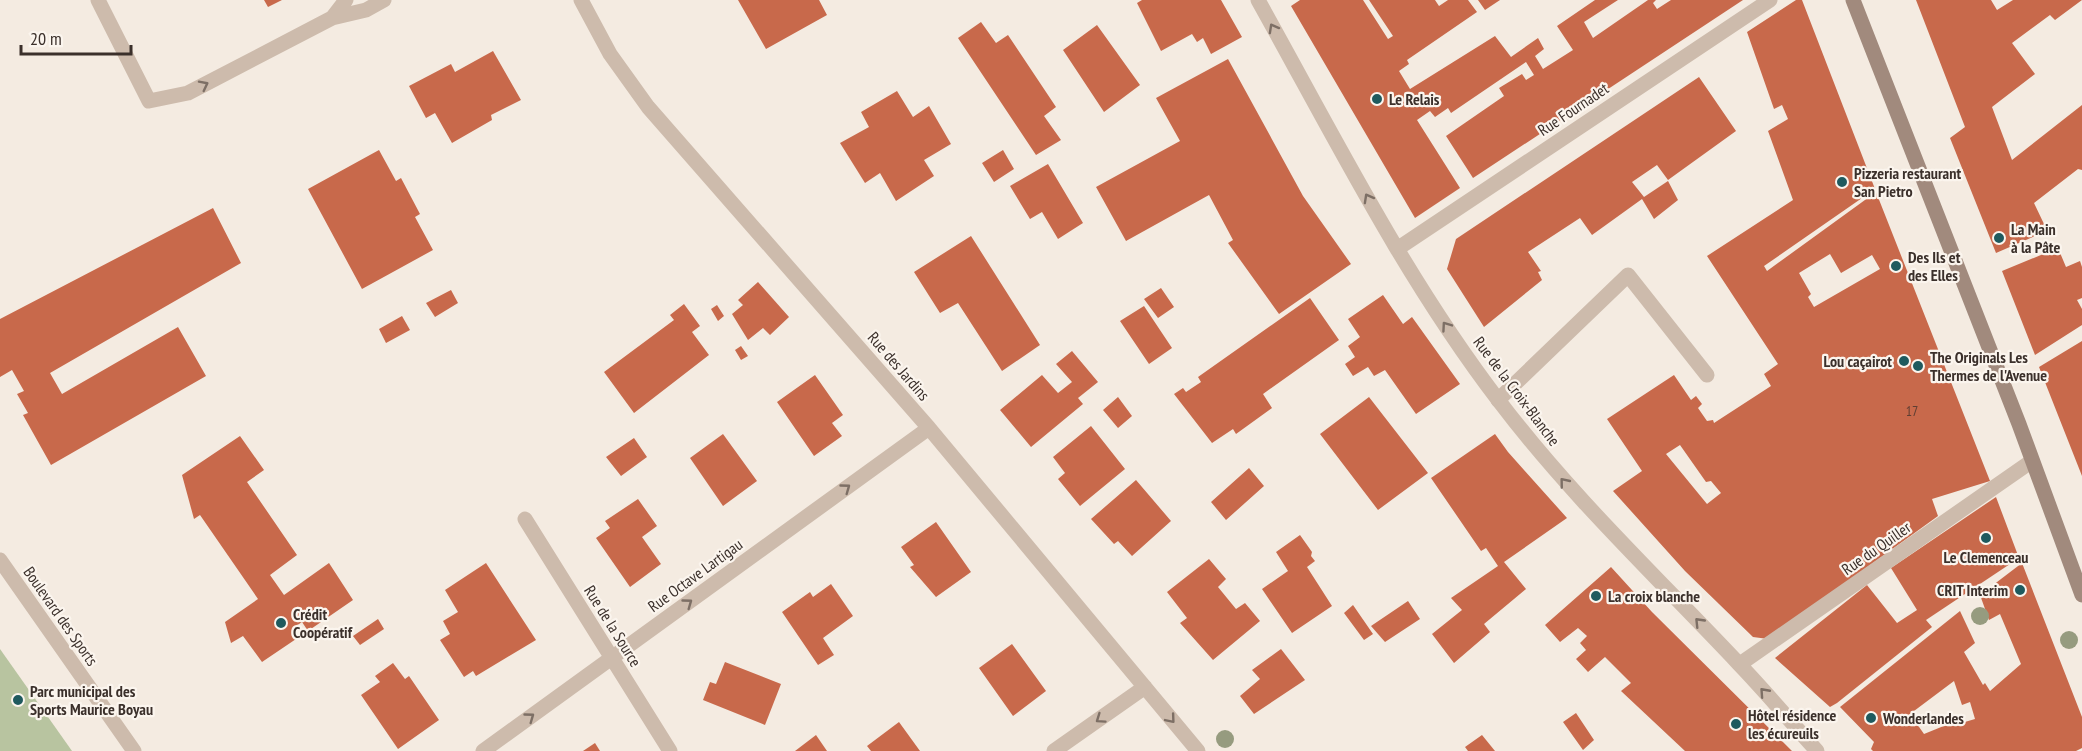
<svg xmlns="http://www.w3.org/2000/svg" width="2082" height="751" viewBox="0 0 2082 751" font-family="'PT Sans Narrow',sans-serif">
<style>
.green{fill:#b8c4a0}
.building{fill:#c8694b;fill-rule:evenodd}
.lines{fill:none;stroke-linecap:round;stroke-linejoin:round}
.service{stroke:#cdbbac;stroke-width:15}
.minor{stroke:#cdbbac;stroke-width:15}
.tertiary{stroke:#cdbbac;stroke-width:15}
.secondary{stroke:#a18a7d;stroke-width:15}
.tree{fill:#969b7f}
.oneway{stroke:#7d6f65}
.poi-dot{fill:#1f5a5e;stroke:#fbf5ee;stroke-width:2}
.labels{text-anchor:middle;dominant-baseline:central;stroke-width:4.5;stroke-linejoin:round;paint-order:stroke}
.number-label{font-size:14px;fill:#5e3e33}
.poi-label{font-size:16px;font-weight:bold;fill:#3b302b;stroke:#fbf5ee;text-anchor:start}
.street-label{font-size:16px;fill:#3b302b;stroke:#fbf5ee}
</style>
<rect width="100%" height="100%" fill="#f4ebe1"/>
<path class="green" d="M0,649l72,102h-72z"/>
<path class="building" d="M264,0h18l-14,7z
M738,0h81l8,15 -61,34z
M1142,0h79l21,37 -31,17 -8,-16 -6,4 -5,-8 -31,17 -24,-48z
M1300,0h63l25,39 5,-3 -24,-36h66l4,6 9,-6h20l9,12 -70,48 2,4 -10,7 11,18 85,-53 16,21 27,-19 6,11 -9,7 8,13 30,-19 -16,-24 38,-26h23l-34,22 9,16 55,-38h8l-3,3 4,6 14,-9h72l-270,178 -27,-42 58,-40 -5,-8 23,-14 4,6 8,-5 -8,-13 -75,51 -3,-5 -13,9 -5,-6 -13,9 43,68 -45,30 -124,-212z
M1478,0h22l-15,10z
M1796,0h6l73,189 -111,77 3,5 109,-79 114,289 -58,18 6,17 -170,123 -15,-2 -68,-66 -72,-80 29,-20 -35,-52 67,-44 17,25 5,-4 6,8 -4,4 9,13 6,-1 1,3 57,-37 -7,-12 14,-10 -71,-108 86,-56 -25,-69 20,-12 -6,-14 -8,4 -27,-77zM1830,254l11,19 31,-18 8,14 -66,38 -6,-10 3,-3 -12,-21zM1680,445l26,37 5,-1 10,12 -14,11 -41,-50z
M1916,0h75l6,10 16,-10h69l-27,20 -5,-5 -38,28 23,31 -43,33 20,53 70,-55v65l-4,-1 -44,34 10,21 4,-2 -6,11 -46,20 -46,-115 15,-11z
M981,22l15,21 12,-8 48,72 -12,9 17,24 -25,15 -78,-117z
M1097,25l43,60 -36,27 -41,-62z
M493,51l28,49 -30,15 1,5 -40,23 -17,-30 -9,5 -17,-32 42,-22 4,8z
M1228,59l75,137 48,68 -72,50 -51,-71 5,-3 -24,-45 -83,46 -30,-54 84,-46 -24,-43z
M1699,77l37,54 -68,49 -11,-15 -25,17 12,15 24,-16 10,19 -24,19 -12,-20 -50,36 -12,-17 -52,34 13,19 -3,1 4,8 -58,47 -37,-58 9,-30z
M897,91l16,26 16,-11 22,38 -27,16 10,16 -38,25 -16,-28 -15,10 -25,-40 29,-16 -8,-15z
M379,150l17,31 5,-3 19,36 -5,3 18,33 -71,39 -54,-100z
M1003,150l11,19 -20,13 -12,-19z
M1048,164l35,59 -25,16 -16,-27 -12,7 -20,-33z
M213,208l28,55 -191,110 12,21 116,-67 28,49 -155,89 -28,-50 5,-2 -11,-19 7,-3 -12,-21 -12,7v-58z
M971,236l69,109 -38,26 -44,-68 -18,10 -26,-41z
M2058,248l8,19 14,-6 2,6v31l-5,2 5,9v16l-47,30 -33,-84z
M758,282l31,35 -19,18 -7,-7 -15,12 -16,-26 11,-9 -5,-5z
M1161,288l13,19 -16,11 -14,-19z
M451,290l7,13 -23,14 -9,-14z
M1383,295l20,29 9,-7 48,67 -44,30 -31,-44 -11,6 -6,-9 -15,9 -8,-12 10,-7 -7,-11 12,-9 -12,-18z
M1310,298l29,42 -76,54 9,14 -36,26 -3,-5 -21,14 -38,-49 9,-6 3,4 15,-10 -3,-5z
M684,304l16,22 -8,6 17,23 -75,58 -30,-41 70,-52 -4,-5z
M717,305l7,11 -6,5 -7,-12z
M1144,306l28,42 -23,16 -29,-43z
M402,316l8,14 -24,13 -7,-14z
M2082,341v135l-43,-109z
M741,346l7,10 -7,4 -6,-10z
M1072,351l26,31 -20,16 5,6 -52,43 -31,-37 42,-35 16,18 14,-11 -16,-18z
M815,375l28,40 -11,8 10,13 -28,20 -37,-54z
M1118,397l14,19 -14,12 -15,-18z
M1369,397l59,76 -50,37 -58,-76z
M1091,426l34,43 -45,37 -22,-27 7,-6 -12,-16z
M723,434l34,47 -34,25 -33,-48z
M1495,434l13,18 59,66 -63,44 22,27 -42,35 6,8 -36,31 -22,-29 30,-24 -11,-12 47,-32 -12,-18 -5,3 -50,-73z
M240,436l24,34 -17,12 50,73 -27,20 14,20 45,-32 24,37 -45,31 -6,-9 -9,6 6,9 -37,25 -19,-26 -12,7 -6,-21 33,-23 -58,-84 -6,4 -12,-44z
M634,438l13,19 -26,19 -15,-19z
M1249,468l15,18 -38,34 -15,-18z
M1136,480l35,41 -39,35 -14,-15 -4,3 -23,-25z
M1996,497l23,61 -93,62 6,7 -95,76 -7,4 -55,-49 92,-73 30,38 20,-13 -26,-42z
M638,499l19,27 -15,11 19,27 -31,23 -34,-49 14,-10 -5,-7z
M936,522l35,50 -35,25 -26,-30 4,-2 -13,-18z
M1300,535l12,17 -1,4 4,5 -8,6 25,39 -40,27 -30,-44 26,-18 -12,-19z
M1209,559l17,20 -8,8 18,22 9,-6 15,18 -47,39 -33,-37 7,-5 -20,-26z
M486,563l50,77 -60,36 -3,-5 -9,6 -24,-37 10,-6 -7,-13 15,-9 -13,-22z
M2022,563l60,154v31l-6,3h-203l-2,-2 3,-7 -34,-35 120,-96 15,32 -11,9 19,33 2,-2 5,8 31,-27 -21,-50 -11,6 -9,-25zM1954,681l8,24 8,-3 5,17 -17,5 -2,-3 -32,13 -14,-20z
M1611,567l41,45 140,139h-107l-64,-60 10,-8 -26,-26 -17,15 -12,-13 10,-9 -6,-7 7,-7 -9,-8 -18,14 -15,-17z
M831,584l22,32 -30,22 11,17 -16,10 -36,-53 28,-20 3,5z
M1408,601l12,18 -35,23 -14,-16z
M1353,605l20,29 -9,6 -20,-27z
M378,619l6,10 -24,16 -7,-9z
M1012,644l34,47 -33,25 -34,-48z
M1281,649l24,31 -51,34 -14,-18 20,-17 -8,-9z
M725,662l56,22 -16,41 -62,-25 7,-18 6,2z
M393,663l12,16 4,-3 30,44 -41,29 -37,-54 19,-13 -5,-6z
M1576,713l18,27 -11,10 -20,-28z
M899,722l21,29h-49l-4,-5z
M816,735l11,16h-32z
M1482,735l13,16h-27l-3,-4z
M595,743l5,8h-17z"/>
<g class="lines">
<path class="service" d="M98,0l51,101 39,-8 144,-75 34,-8 18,-10
M332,18l14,-18
M1498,400l130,-125 79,100"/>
<path class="minor" d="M581,0l29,54 38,53 281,321 269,323
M1258,0c76,136 146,277 241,401 72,95 157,175 239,262 27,28 53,59 79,88
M1397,249l373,-249
M525,519l145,232
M1740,664l292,-203
M483,751l446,-323
M1054,751l91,-64"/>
<path class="tertiary" d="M0,560l134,191"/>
<path class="secondary" d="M1853,0l166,424 63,171"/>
</g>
<g class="tree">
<circle cx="1980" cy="616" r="9"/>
<circle cx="2069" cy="640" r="9"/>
<circle cx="1225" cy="739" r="9"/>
</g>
<defs><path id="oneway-chevron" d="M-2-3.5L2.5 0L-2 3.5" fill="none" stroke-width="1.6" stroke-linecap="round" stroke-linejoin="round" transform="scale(1.5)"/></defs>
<g class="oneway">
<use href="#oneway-chevron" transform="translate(1273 28) rotate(-119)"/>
<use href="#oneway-chevron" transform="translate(204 85) rotate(-27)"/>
<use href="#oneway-chevron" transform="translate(1368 198) rotate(-119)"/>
<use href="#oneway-chevron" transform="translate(1446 326) rotate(-125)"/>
<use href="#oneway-chevron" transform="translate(1564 482) rotate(-129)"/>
<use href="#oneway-chevron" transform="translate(846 488) rotate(-36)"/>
<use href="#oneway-chevron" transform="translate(688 603) rotate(-36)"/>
<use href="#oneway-chevron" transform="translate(1699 622) rotate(-134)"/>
<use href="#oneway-chevron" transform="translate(1764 692) rotate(-132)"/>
<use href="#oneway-chevron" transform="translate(530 717) rotate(-36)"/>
<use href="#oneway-chevron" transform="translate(1100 719) rotate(145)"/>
<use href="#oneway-chevron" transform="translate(1171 719) rotate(50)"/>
</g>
<g class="poi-dot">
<circle cx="1377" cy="99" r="6"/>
<circle cx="1842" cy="182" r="6"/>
<circle cx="1999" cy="238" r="6"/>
<circle cx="1896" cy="266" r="6"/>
<circle cx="1904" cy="361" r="6"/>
<circle cx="1918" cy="366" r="6"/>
<circle cx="1986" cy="538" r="6"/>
<circle cx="2020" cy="590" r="6"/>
<circle cx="1596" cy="596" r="6"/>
<circle cx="281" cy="623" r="6"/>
<circle cx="18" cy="700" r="6"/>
<circle cx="1871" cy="718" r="6"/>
<circle cx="1736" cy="724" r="6"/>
</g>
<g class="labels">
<g class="number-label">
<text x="1912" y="411">17</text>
</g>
<g class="poi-label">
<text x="1389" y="99">Le Relais</text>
<text x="1854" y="173">Pizzeria restaurant<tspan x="1854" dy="18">San Pietro</tspan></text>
<text x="2011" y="229">La Main<tspan x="2011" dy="18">à la Pâte</tspan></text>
<text x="1908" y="257">Des Ils et<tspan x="1908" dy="18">des Elles</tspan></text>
<text x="1930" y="357">The Originals Les<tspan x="1930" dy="18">Thermes de l'Avenue</tspan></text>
<text x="1892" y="361" text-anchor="end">Lou caçairot</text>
<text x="1986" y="557" text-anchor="middle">Le Clemenceau</text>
<text x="2008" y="590" text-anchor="end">CRIT Interim</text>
<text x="1608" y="596">La croix blanche</text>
<text x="293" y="614">Crédit<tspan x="293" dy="18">Coopératif</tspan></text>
<text x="30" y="691">Parc municipal des<tspan x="30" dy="18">Sports Maurice Boyau</tspan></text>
<text x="1748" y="715">Hôtel résidence<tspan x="1748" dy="18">les écureuils</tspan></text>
<text x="1883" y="718">Wonderlandes</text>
</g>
<g class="street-label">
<text transform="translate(1573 109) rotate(-34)">Rue Fournadet</text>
<text transform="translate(899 366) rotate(49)">Rue des Jardins</text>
<text transform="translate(1517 391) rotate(53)">Rue de la Croix-Blanche</text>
<text transform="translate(1876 548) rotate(-35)">Rue du Quiller</text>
<text transform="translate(695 575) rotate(-36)">Rue Octave Lartigau</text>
<text transform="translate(61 616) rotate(55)">Boulevard des Sports</text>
<text transform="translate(613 626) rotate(58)">Rue de la Source</text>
</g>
</g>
<path d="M21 45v9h110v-9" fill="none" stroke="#3b302b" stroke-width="3"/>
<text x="30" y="45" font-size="18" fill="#3b302b" stroke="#fbf5ee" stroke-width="4.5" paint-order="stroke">20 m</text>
</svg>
